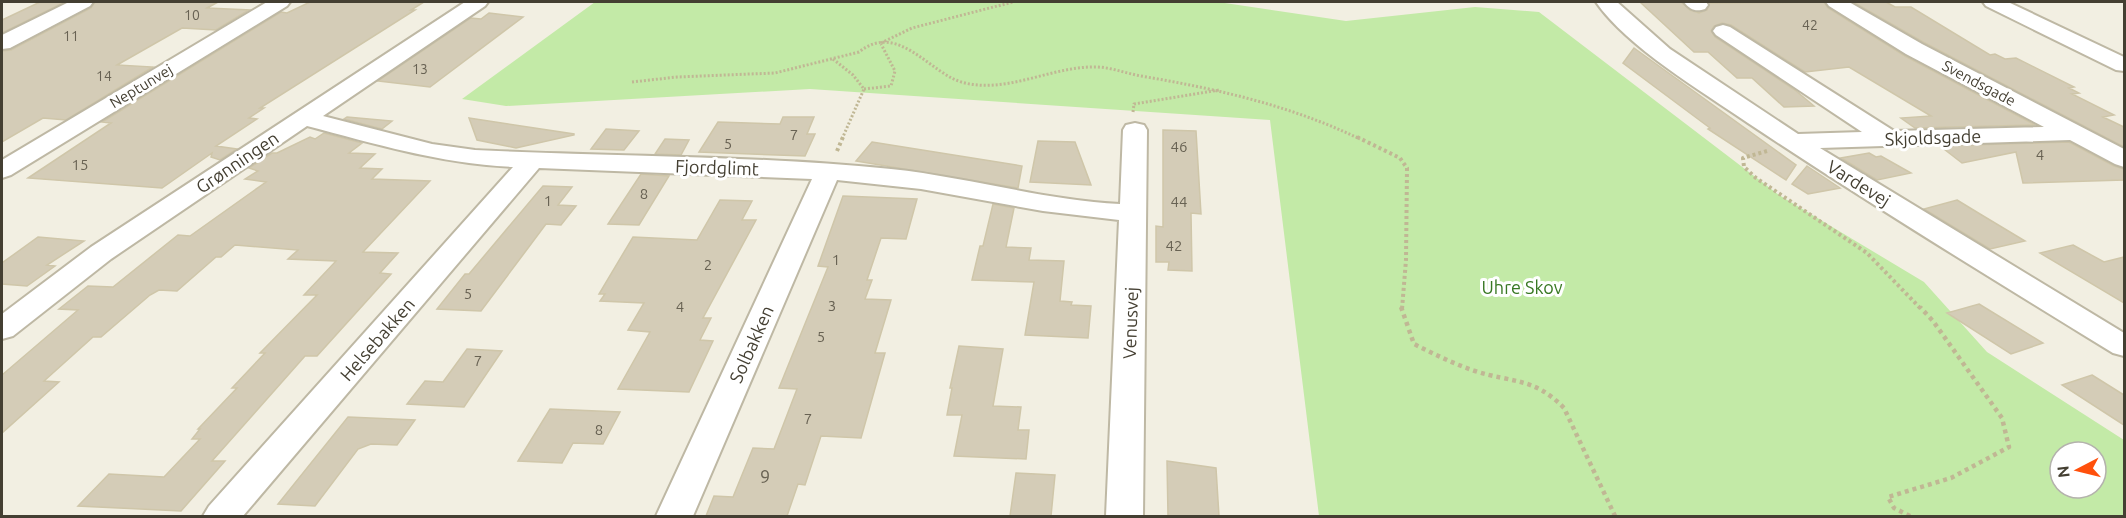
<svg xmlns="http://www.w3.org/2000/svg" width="2126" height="518" viewBox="0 0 2126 518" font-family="Ubuntu,sans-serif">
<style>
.green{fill:#c3eaa7;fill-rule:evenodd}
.building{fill:#d4ccb7;stroke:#cfc6a9;stroke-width:1.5}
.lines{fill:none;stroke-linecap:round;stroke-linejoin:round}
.minor-casing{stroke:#beb8a4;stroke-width:4}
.path-far2{stroke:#c0b794;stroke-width:3;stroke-dasharray:2 2;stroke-linecap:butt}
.path-far1{stroke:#c0b794;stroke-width:4;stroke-dasharray:3 3;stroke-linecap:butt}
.path{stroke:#c0b794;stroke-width:4.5;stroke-dasharray:4 4;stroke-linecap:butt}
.minor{fill:#fff;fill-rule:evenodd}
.labels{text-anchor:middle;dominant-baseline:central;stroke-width:6;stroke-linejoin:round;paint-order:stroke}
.far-number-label{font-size:14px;fill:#686253}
.far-street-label{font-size:15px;fill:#443f32;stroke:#fff}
.number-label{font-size:15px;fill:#686253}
.street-label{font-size:18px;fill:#443f32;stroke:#fff}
.park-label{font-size:18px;fill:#387823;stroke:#fff}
.near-number-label{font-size:18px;fill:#686253}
</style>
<rect width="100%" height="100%" fill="#f2efe2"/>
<path class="green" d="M595,2h623l128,19 129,-14 64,5 240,183 145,87 63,70 137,88v76h-805l-49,-396 -460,-31 -304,17 -44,-7zM2060,452h36v36h-36z"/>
<path class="building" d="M40,2h25l-63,31v-13z
M95,2h123l-11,6 42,2 -33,20 -34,-2 -65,37 36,2 -87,53 -23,-2 -41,24v-91l9,-1 80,-42z
M310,2h114l-13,8h4l-155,98h4l-15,10 8,1 -41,27 21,3 -17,11 -9,-3 1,-4 -50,35 -134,-10 83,-55 -9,-1 179,-110 6,1z
M1640,2h41l9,8 9,3 8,-3 2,-7 115,-1 4,6 77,48 130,69 -120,3 -14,-10 30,-2 -82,-49 -44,5 -74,-47 -9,-2 -8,3 -3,5 4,6 80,53 19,16 -30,1 -32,-29h-15l-29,-26h-14z
M1853,2h33l9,5h16l79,48 5,-1 10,5 11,-1 58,29 -5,1 10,5 -7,1 42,21 -11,2 21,10v20l-201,-105z
M489,13l34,4 -93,70 -52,-6 93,-63 10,1z
M1634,48l162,117 -10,15 -78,-51 2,-1 -87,-65z
M347,117l45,4 -10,8 -38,-10z
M783,117h31l-7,17h8l-10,22 -106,-4 19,-30 62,2z
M469,118l105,16v1l-58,13 -39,-8z
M606,129l33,2 -15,19 -33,-1z
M1163,130l33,1 5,83 -10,-1 1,58 -24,-1 1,-8h-13v-36l7,1z
M324,133l38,10 -13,10 26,1 -15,14 22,1 -10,10 58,2 -67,71 35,1 -18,20 11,1 -74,82h-12l-93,105h13l-44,50 -103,-5 31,-32 55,3 36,-38h-8l8,-10h-2l39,-41h-5l33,-35h-5l57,-58h-13l32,-34 -48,-2 10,-9 -63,-5 -14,12h-5l-39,34 -18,-1 -9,5 -49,42h-8l-49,44 15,1 -57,51v-58l76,-65 -19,-1 29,-23 25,1 65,-52 12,1 76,-54 -21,-3 13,-8 -9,-3 23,-15h5l33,-16 5,2z
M665,139l24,1 -8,15 -26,-1z
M1038,141l37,1 16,43 -61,-3z
M872,142l150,24 -4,22 -162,-27z
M2069,142l45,24 10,3v11l-101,3 -7,-31 -54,11 -22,-17z
M1869,153l7,4 5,-1 30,17 -34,7 -36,-22z
M1807,166l33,22 -32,6 -16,-10z
M641,174l28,2 -30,49 -31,-1z
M543,186l29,1 -14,18 18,1 -15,19 -15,-1 -65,87 -44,-2 28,-35h4z
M843,196l74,3 -11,40 -25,-1 -14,42h5l-7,19 26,1 -16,53h10l-24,85 -40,-2 -16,49 -7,-1 -11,32h-81l8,-20 19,1 20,-49 21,1 23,-60 -18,-1 49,-121 -10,-1z
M720,200l32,1 -10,19h14l-53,98h8l-11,22 13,1 -24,51 -71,-3 32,-57 -22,-2 16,-27 -44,-2 5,-7h-6l34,-57 64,3z
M1957,200l23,14 45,27 -35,8 -66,-40z
M993,204l21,4 -8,39 25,1 -2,12 35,1 -4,40 12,1 -1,3 20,1 -3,32 -63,-3 9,-53 -62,-2 8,-34h3z
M38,237l46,4 -37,24 8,1 -28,20 -25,-2v-21z
M2073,245l31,17 20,-5v46l-84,-50z
M1979,304l64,39 -32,11 -64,-41z
M959,346l44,3 -10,57 28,1 -3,23h11l-3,29 -72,-3 8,-41h-15l5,-27h-2z
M467,349l35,2 -38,56 -57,-3 18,-23 18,1z
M2092,375l32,20v30l-62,-40z
M550,409l70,3 -17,32 -30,-1 -11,20 -44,-2z
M348,417l67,3 -18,25 -26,-1 -13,5 -43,57 -37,-2z
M1167,461l49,7 3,48h-51z
M1016,473l39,2 -4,41h-41z"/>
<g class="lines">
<g class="minor-casing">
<path id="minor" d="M69,2h24l-3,4 -80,42 -8,1v-14z
M267,2h23l-3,4 -276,169 -9,3v-18z
M465,2h23l-3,4 -162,110 109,28 43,6c139,7 279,5 416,19 77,8 152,31 229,35l3,-74 3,-5 9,-2 9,2 3,5 -4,386h-37l13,-296 -76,-9 -122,-22 -84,-9 -144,336h-37l156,-337 -273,-11 -296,348h-40l6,-10 304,-339c-71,-3 -137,-23 -206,-41l-196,133 -98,77 -11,3v-25l89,-67z
M1596,2h21l53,47 128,85 64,-2 -146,-97 -3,-4 3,-4 7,-2 7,2 164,104 150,-4 -138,-73 -77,-48 -3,-4h23l73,42 202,105v18l-9,-3 -45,-24 -250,8 304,185v23l-11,-3c-122,-75 -245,-150 -365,-230 -45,-31 -121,-76 -152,-121z
M1684,2h22l2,3 -3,4c-9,3 -15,1 -21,-7z
M1983,2h25l116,55v14l-8,-1 -130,-64z"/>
</g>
<path class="path-far2" d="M881,43l31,-15 101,-26
M833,59l20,16 11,14
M632,82l45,-5 98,-4 84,-21c40,-32 72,24 106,31 42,10 84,-15 126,-16 17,-1 33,6 50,9 76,13 148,29 219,63
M864,89l27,-3 4,-15 -14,-27
M1133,112l1,-8 85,-14
M842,139l22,-50"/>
<path class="path-far1" d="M1357,137l43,21 7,10 -1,92 -4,49
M837,151l6,-14
M1767,151l-24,7 1,9 12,11 111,75 54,56"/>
<path class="path" d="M1401,307l13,37c20,10 40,20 61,27 37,12 59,6 89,37l51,108
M1910,516l-16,-8 -6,-11 63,-19 58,-31 -7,-29 -69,-97 -13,-14"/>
<use href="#minor" class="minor"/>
</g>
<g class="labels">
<g class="far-number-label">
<text x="192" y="15">10</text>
<text x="1810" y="25">42</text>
<text x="71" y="36">11</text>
<text x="420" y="69">13</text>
<text x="104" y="76">14</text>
</g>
<g class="far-street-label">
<text transform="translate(1979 83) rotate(28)">Svendsgade</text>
<text transform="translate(141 86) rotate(-31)">Neptunvej</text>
</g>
<g class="number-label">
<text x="794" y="134">7</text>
<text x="728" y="143">5</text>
<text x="1179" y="146">46</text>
<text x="2040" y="154">4</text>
<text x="80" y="164">15</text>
<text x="644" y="193">8</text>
<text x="548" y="200">1</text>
<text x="1179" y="201">44</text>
<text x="1174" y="245">42</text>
<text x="836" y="259">1</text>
<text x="708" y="264">2</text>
<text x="468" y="293">5</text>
<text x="832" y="305">3</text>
<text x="680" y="306">4</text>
<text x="821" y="336">5</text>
<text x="478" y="360">7</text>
<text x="808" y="418">7</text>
<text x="599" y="429">8</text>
</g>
<g class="street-label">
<text transform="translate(1933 137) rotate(-2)">Skjoldsgade</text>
<text transform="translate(237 162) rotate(-34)">Grønningen</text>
<text transform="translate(717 167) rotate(2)">Fjordglimt</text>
<text transform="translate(1859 183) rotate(32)">Vardevej</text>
<text transform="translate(1130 323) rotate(-88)">Venusvej</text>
<text transform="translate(377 339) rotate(-49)">Helsebakken</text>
<text transform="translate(751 344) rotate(-66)">Solbakken</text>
</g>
<g class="park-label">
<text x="1522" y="287">Uhre Skov</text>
</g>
<g class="near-number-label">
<text x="765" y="476">9</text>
</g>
</g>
<rect width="2126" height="518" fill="none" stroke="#443f32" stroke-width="6"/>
<g transform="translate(2078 470) rotate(263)"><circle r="28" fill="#ffffff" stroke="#b4b2ad" stroke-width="1.5"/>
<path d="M0-4.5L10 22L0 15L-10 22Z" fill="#ff500c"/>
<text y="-9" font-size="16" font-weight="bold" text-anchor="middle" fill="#443f32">N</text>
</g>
</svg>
